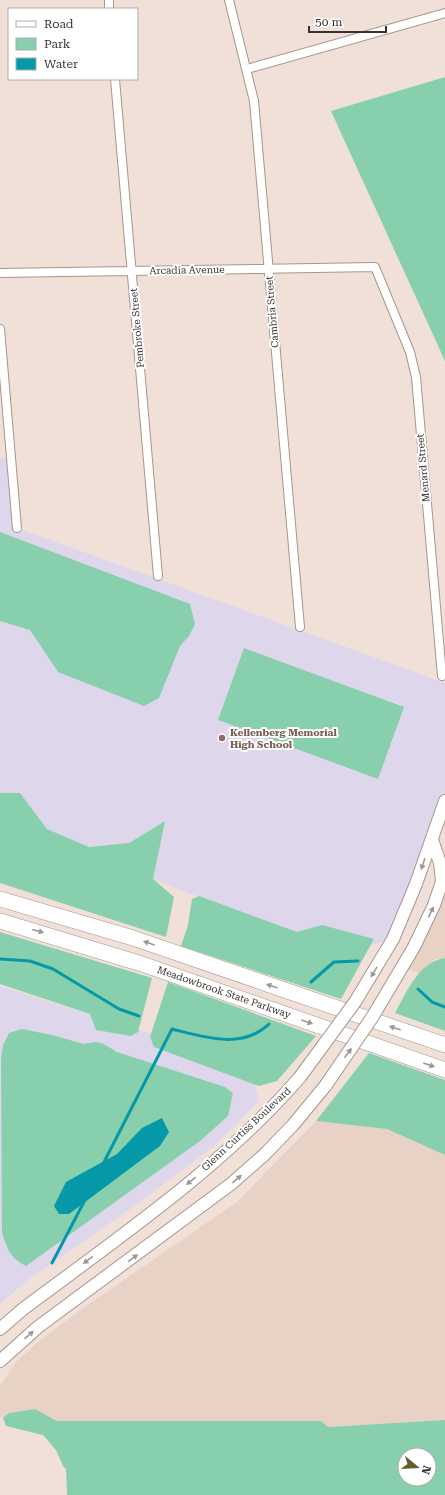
<svg xmlns="http://www.w3.org/2000/svg" width="445" height="1495" viewBox="0 0 445 1495" font-family="'Roboto Serif',serif">
<style>
.built{fill:#e8d1c5}
.education{fill:#ded6eb}
.green{fill:#88d0ad;fill-rule:evenodd}
.water{fill:#0498a8}
.lines{fill:none;stroke-linecap:round;stroke-linejoin:round}
.stream{stroke:#0498a8;stroke-width:3}
.minor-casing{stroke:#a5968e;stroke-width:10}
.secondary-casing{stroke:#a5968e;stroke-width:14}
.motorway-casing{stroke:#a5968e;stroke-width:16}
.minor{stroke:#fff;stroke-width:8}
.secondary{stroke:#fff;stroke-width:12}
.motorway{stroke:#fff;stroke-width:15}
.secondary-bridge-casing{stroke:#a5968e;stroke-width:14;stroke-linecap:butt}
.secondary-bridge{stroke:#fff;stroke-width:12}
.oneway{fill:#9c9896}
.education-dot{fill:#8d6e63;stroke:#fff;stroke-width:1.5}
.labels{text-anchor:middle;dominant-baseline:central;stroke-width:4;stroke-linejoin:round;paint-order:stroke}
.street-label{font-size:10px;fill:#38322e;stroke:#fff}
.education-label{font-size:10px;font-weight:bold;fill:#785e54;stroke:#fff;text-anchor:start}
</style>
<rect width="100%" height="100%" fill="#f0e0d7"/>
<path class="built" d="M445,877v81l-10,1 -16,14 -15,-5z
M316,1121l71,8 58,26v265l-117,7 -7,-6h-264l-22,-12 -26,4 -6,5 -3,-1v-31l16,-24 22,-20 41,-31 158,-109z"/>
<path class="education" d="M0,458h11l6,70 428,155v118l-54,138 -42,13 -204,-75 19,-56 -35,22 -40,4 -42,-18 -27,-36h-20z
M0,986l250,79 9,36 -44,44 -72,55 -115,80 -28,24z"/>
<path class="green" d="M445,77v284l-114,-250z
M0,532l190,72 5,20 -6,12 -9,10 -21,52 -15,8 -86,-34 -28,-42 -30,-9z
M244,648l160,59 -26,72 -160,-59z
M0,793h20l27,36 42,18 40,-4 36,-22 -12,58 21,18 -8,40 -166,-54z
M199,896l98,36 25,-7 52,14 -33,60 -160,-53 7,-21 4,-26z
M0,932l152,46 -14,54 -7,4 -35,-6 -6,-16 -90,-30z
M445,958v73l-50,-18c12,-21 23,-51 50,-55z
M168,982l148,54 -39,45 -18,5 -105,-39 -4,-10z
M22,1029l30,6 32,9 11,-2 7,1 15,9 108,35 8,6 -5,23 -28,25 -174,125c-17,-9 -18,-16 -24,-33l-1,-174 2,-14 6,-12z
M369,1053l76,27v75l-58,-26 -71,-8z
M35,1409l22,12h264l7,6 117,-7v75h-378l-1,-26 -3,-3 -7,-16 -13,-15 -37,-9 -3,-8 6,-5zM405,1455h24v24h-24z"/>
<path class="water" d="M162,1118l7,14 -9,14 -91,68h-10l-5,-8 12,-24 51,-28 25,-26z"/>
<g class="lines">
<path class="stream" d="M0,959l30,2 23,8 66,40 20,7
M311,982l23,-20 24,-1
M418,989l14,13 13,5
M104,1162l68,-133c32,8 70,21 97,-5
M52,1263l33,-63"/>
<g class="minor-casing">
<path id="minor" d="M109,0v9
M229,0l25,101 46,526
M247,69l198,-56
M115,79l43,497
M0,273l375,-6 35,85 6,25 26,299
M0,329l17,199"/>
</g>
<g class="secondary-casing">
<path id="secondary" d="M432,840l8,23 2,18
M393,939l23,-55 29,-83
M414,947l20,-42 11,-32
M0,1329l23,-20c96,-72 198,-141 277,-232
M0,1361l38,-34 193,-143 33,-29 29,-30 33,-40"/>
</g>
<g class="motorway-casing">
<path id="motorway" d="M0,899l133,39 312,107
M0,921l142,43 303,106"/>
</g>
<use href="#minor" class="minor"/>
<use href="#secondary" class="secondary"/>
<use href="#motorway" class="motorway"/>
<g class="secondary-bridge-casing">
<path id="secondary-bridge" d="M300,1077l55,-75 38,-63
M326,1085l47,-69 41,-69"/>
</g>
<use href="#secondary-bridge" class="secondary-bridge"/>
</g>
<defs><path id="oneway-solid" d="M-6-.8H1V-3.2L6.5 0L1 3.2V.8H-6Z"/></defs>
<g class="oneway">
<use href="#oneway-solid" transform="translate(423 864) rotate(109)"/>
<use href="#oneway-solid" transform="translate(431 912) rotate(-64)"/>
<use href="#oneway-solid" transform="translate(38 931) rotate(15)"/>
<use href="#oneway-solid" transform="translate(149 943) rotate(-161)"/>
<use href="#oneway-solid" transform="translate(374 972) rotate(121)"/>
<use href="#oneway-solid" transform="translate(272 986) rotate(-161)"/>
<use href="#oneway-solid" transform="translate(307 1022) rotate(19)"/>
<use href="#oneway-solid" transform="translate(395 1028) rotate(-161)"/>
<use href="#oneway-solid" transform="translate(348 1053) rotate(-54)"/>
<use href="#oneway-solid" transform="translate(429 1065) rotate(19)"/>
<use href="#oneway-solid" transform="translate(237 1179) rotate(-41)"/>
<use href="#oneway-solid" transform="translate(191 1181) rotate(141)"/>
<use href="#oneway-solid" transform="translate(133 1258) rotate(-36)"/>
<use href="#oneway-solid" transform="translate(88 1260) rotate(143)"/>
<use href="#oneway-solid" transform="translate(29 1335) rotate(-41)"/>
</g>
<circle class="education-dot" cx="222" cy="738" r="4"/>
<g class="labels">
<g class="street-label">
<text transform="translate(187 270) rotate(-1)">Arcadia Avenue</text>
<text transform="translate(272 312) rotate(-95)">Cambria Street</text>
<text transform="translate(137 328) rotate(-95)">Pembroke Street</text>
<text transform="translate(423 468) rotate(-95)">Menard Street</text>
<text transform="translate(224 992) rotate(19)">Meadowbrook State Parkway</text>
<text transform="translate(246 1129) rotate(-43)">Glenn Curtiss Boulevard</text>
</g>
<g class="education-label">
<text x="230" y="732">Kellenberg Memorial<tspan x="230" dy="12">High School</tspan></text>
</g>
</g>
<rect x="8" y="8" width="130" height="72" fill="#ffffff" stroke="#afadab"/>
<rect x="16" y="21" width="20" height="6" fill="#ffffff" stroke="#afadab"/>
<text x="44" y="28" font-size="12" fill="#38322e">Road</text>
<rect x="16" y="38" width="20" height="12" fill="#88d0ad" stroke="#afadab"/>
<text x="44" y="48" font-size="12" fill="#38322e">Park</text>
<rect x="16" y="58" width="20" height="12" fill="#0498a8" stroke="#afadab"/>
<text x="44" y="68" font-size="12" fill="#38322e">Water</text>
<g transform="translate(417 1467) rotate(108)"><circle r="19" fill="#ffffff" stroke="#afadab"/>
<path d="M0-3L7 15L0 10L-7 15Z" fill="#635d2a"/>
<text y="-6" font-size="11" font-weight="bold" text-anchor="middle" fill="#38322e">N</text>
</g>
<path d="M309 26v6h77v-6" fill="none" stroke="#38322e" stroke-width="2"/>
<text x="315" y="26" font-size="12" fill="#38322e" stroke="#ffffff" stroke-width="3" paint-order="stroke">50 m</text>
</svg>
